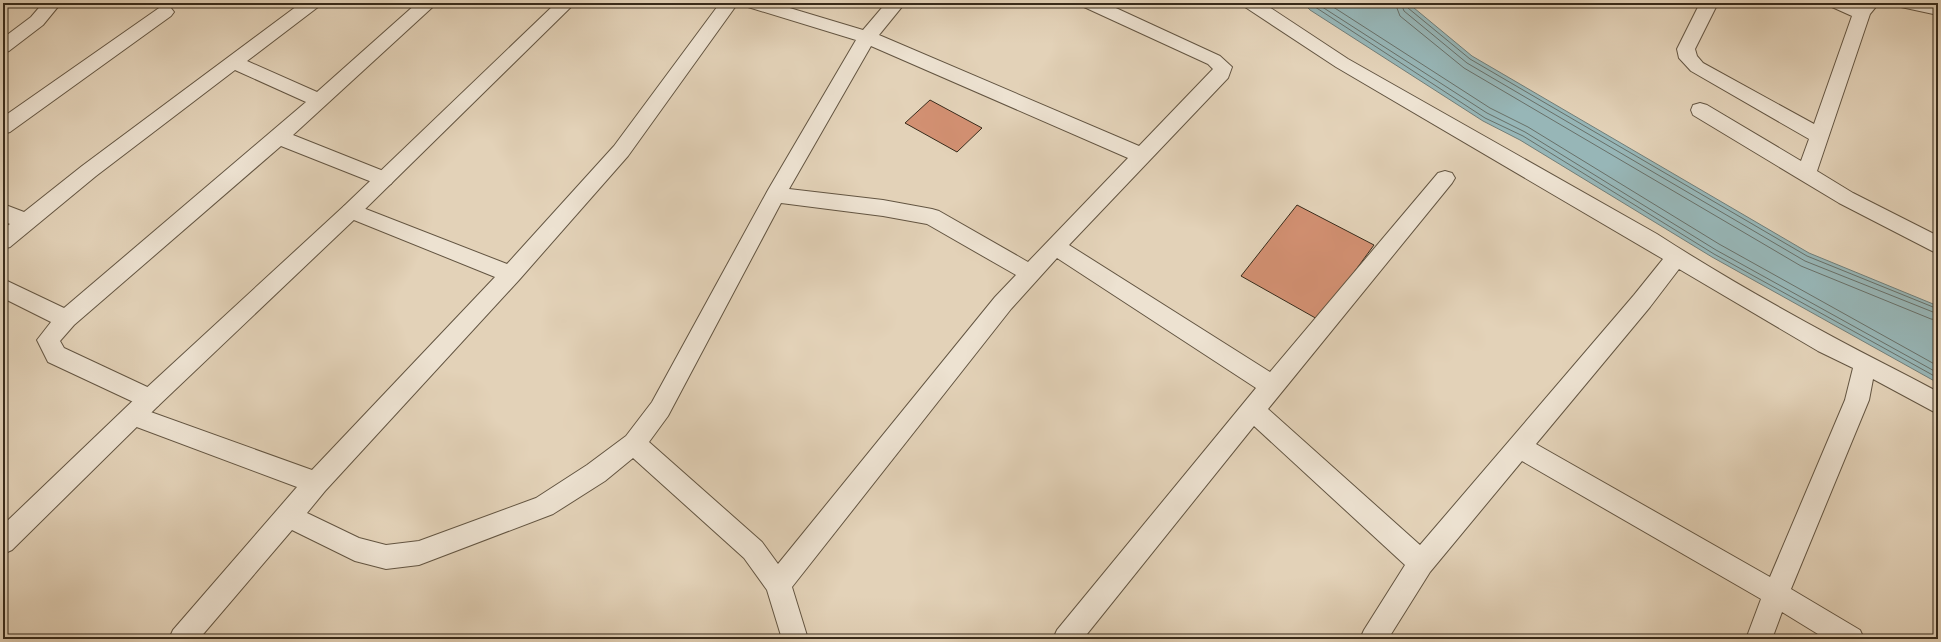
<svg xmlns="http://www.w3.org/2000/svg" width="1941" height="642" viewBox="0 0 1941 642" font-family="'IM FELL DW Pica',serif">
<style>
.water{fill:#97b6b7;stroke:#717e79}
.lines{fill:none;stroke-linecap:round;stroke-linejoin:round}
.shore{stroke:#687069;stroke-width:1}
.building{fill:#d29072;stroke:#382b1b}
.minor-casing{stroke:#635542;stroke-width:2}
.tertiary-casing{stroke:#635542;stroke-width:2}
.minor{fill:#ede2d1;fill-rule:evenodd}
.tertiary{fill:#ede2d1;fill-rule:evenodd}
</style>
<rect width="100%" height="100%" fill="#e3d2b8"/>
<filter id="stains"><feTurbulence type="fractalNoise" baseFrequency=".005" numOctaves="4"/><feColorMatrix values="0 0 0 0 .2 0 0 0 0 .09 0 0 0 0 .02 0 0 0 .5 -.17"/></filter>
<radialGradient id="worn" r=".72"><stop offset=".6" stop-color="#630" stop-opacity="0"/><stop offset="1" stop-color="#630" stop-opacity=".3"/></radialGradient>
<path class="water" d="M1303,3h105l64,53 337,197 129,53v77l-226,-126 -192,-117 -37,-19 -173,-111z"/>
<g class="lines">
<path class="shore" d="M1309,3l176,115 38,18 191,118 224,124
M1316,3l171,110 38,19 191,118 222,123
M1327,3l163,105 38,19 191,117 219,122
M1395,3l5,13 64,52 337,198 130,53 7,1
M1401,3l3,8 63,52 338,198 133,53
M1406,3l2,5 62,51 337,197 131,53"/>
</g>
<path class="building" d="M930,100l52,28 -25,24 -52,-29z
M1297,205l77,40 -55,75 -78,-44z"/>
<g class="lines">
<g class="minor-casing">
<path id="minor" d="M43,3h18l-18,22 -34,26 -6,2v-15l28,-21z
M301,3h20l-3,4 -71,54 70,31 100,-89h20l-144,132 98,39 3,5 -3,5 -7,2 -7,-2 -96,-38 -207,179 -14,16 4,7 94,44 4,7 -4,7 -8,3 -8,-3 -94,-44 -11,-22 14,-18 -48,-24v-19l61,29 242,-206 -71,-32 -139,106 -86,71 -7,2v-20l7,-5 -7,-3v-17l21,8 58,-46z
M720,3h18l-110,153 -109,124 -194,211 -18,22 52,25 27,7 33,-4 117,-43 51,-33 39,-29 26,-34 116,-212 88,-150 -108,-33 -3,-4h28l90,27 23,-27h19l-26,32 260,111 74,-77 -5,-5 -124,-57 -3,-4h24l115,53 12,11 -4,11 -159,167 201,127 168,-199 7,-2 7,2 3,5 -3,5 -184,226 152,136 214,-250 29,-36 -327,-192 -91,-60 -3,-4h21l85,56 309,175c57,37 117,71 176,103 35,19 70,36 105,55v22l-65,-35 -4,21 -78,189 69,41 4,9h-38l-44,-27 -10,27h-26l15,-40 -239,-138 -92,111 -42,67h-28l4,-9 41,-65 -151,-139 -171,213h-30l4,-9 199,-242 -199,-130 -46,51 -219,278 16,52h-26l-15,-49 -23,-32 -111,-100 -28,23 -52,33 -134,51 -33,4 -31,-8 -63,-31 -93,109h-30l4,-9 124,-143 -171,-64 -4,-7 4,-7 8,-3 178,64 183,-193 -151,-61 -3,-5 3,-5 7,-3 7,3 149,58 107,-118zM871,46l257,112 -100,104 -89,-51 -7,-2 -49,-9 -94,-11zM781,203l102,13 44,8 89,51 -21,22 -217,267 -16,-22 -113,-100 19,-26zM1679,269l139,82 35,17 -8,32 -75,177 -234,-133 114,-137z
M1700,3h18l-23,46 2,7 6,7 111,61 38,-108 -20,-9 -3,-4h25l5,2 2,-2h18l-9,11 -53,157 36,22 85,43v18l-99,-51 -146,-88 -2,-5 2,-5 7,-2 7,2 94,56 8,-22 -118,-68 -12,-13 -2,-9z
M1898,3h40v12l-37,-8z
M165,6l6,2 3,4 -3,4 -161,116 -7,2v-17l156,-109z"/>
</g>
<g class="tertiary-casing">
<path id="tertiary" d="M556,3h19l-217,213 -200,190 -146,144 -9,4v-29l139,-133 202,-186z"/>
</g>
<use href="#minor" class="minor"/>
<use href="#tertiary" class="tertiary"/>
</g>
<rect width="1941" height="642" fill="none" stroke="#e3d2b8" stroke-width="16"/>
<rect x="4" y="4" width="1933" height="634" fill="none" stroke="#382b1b" stroke-width="2"/>
<rect x="8" y="8" width="1925" height="626" fill="none" stroke="#382b1b"/>
<rect width="100%" height="100%" filter="url(#stains)"/>
<rect width="100%" height="100%" fill="url(#worn)"/>
</svg>
